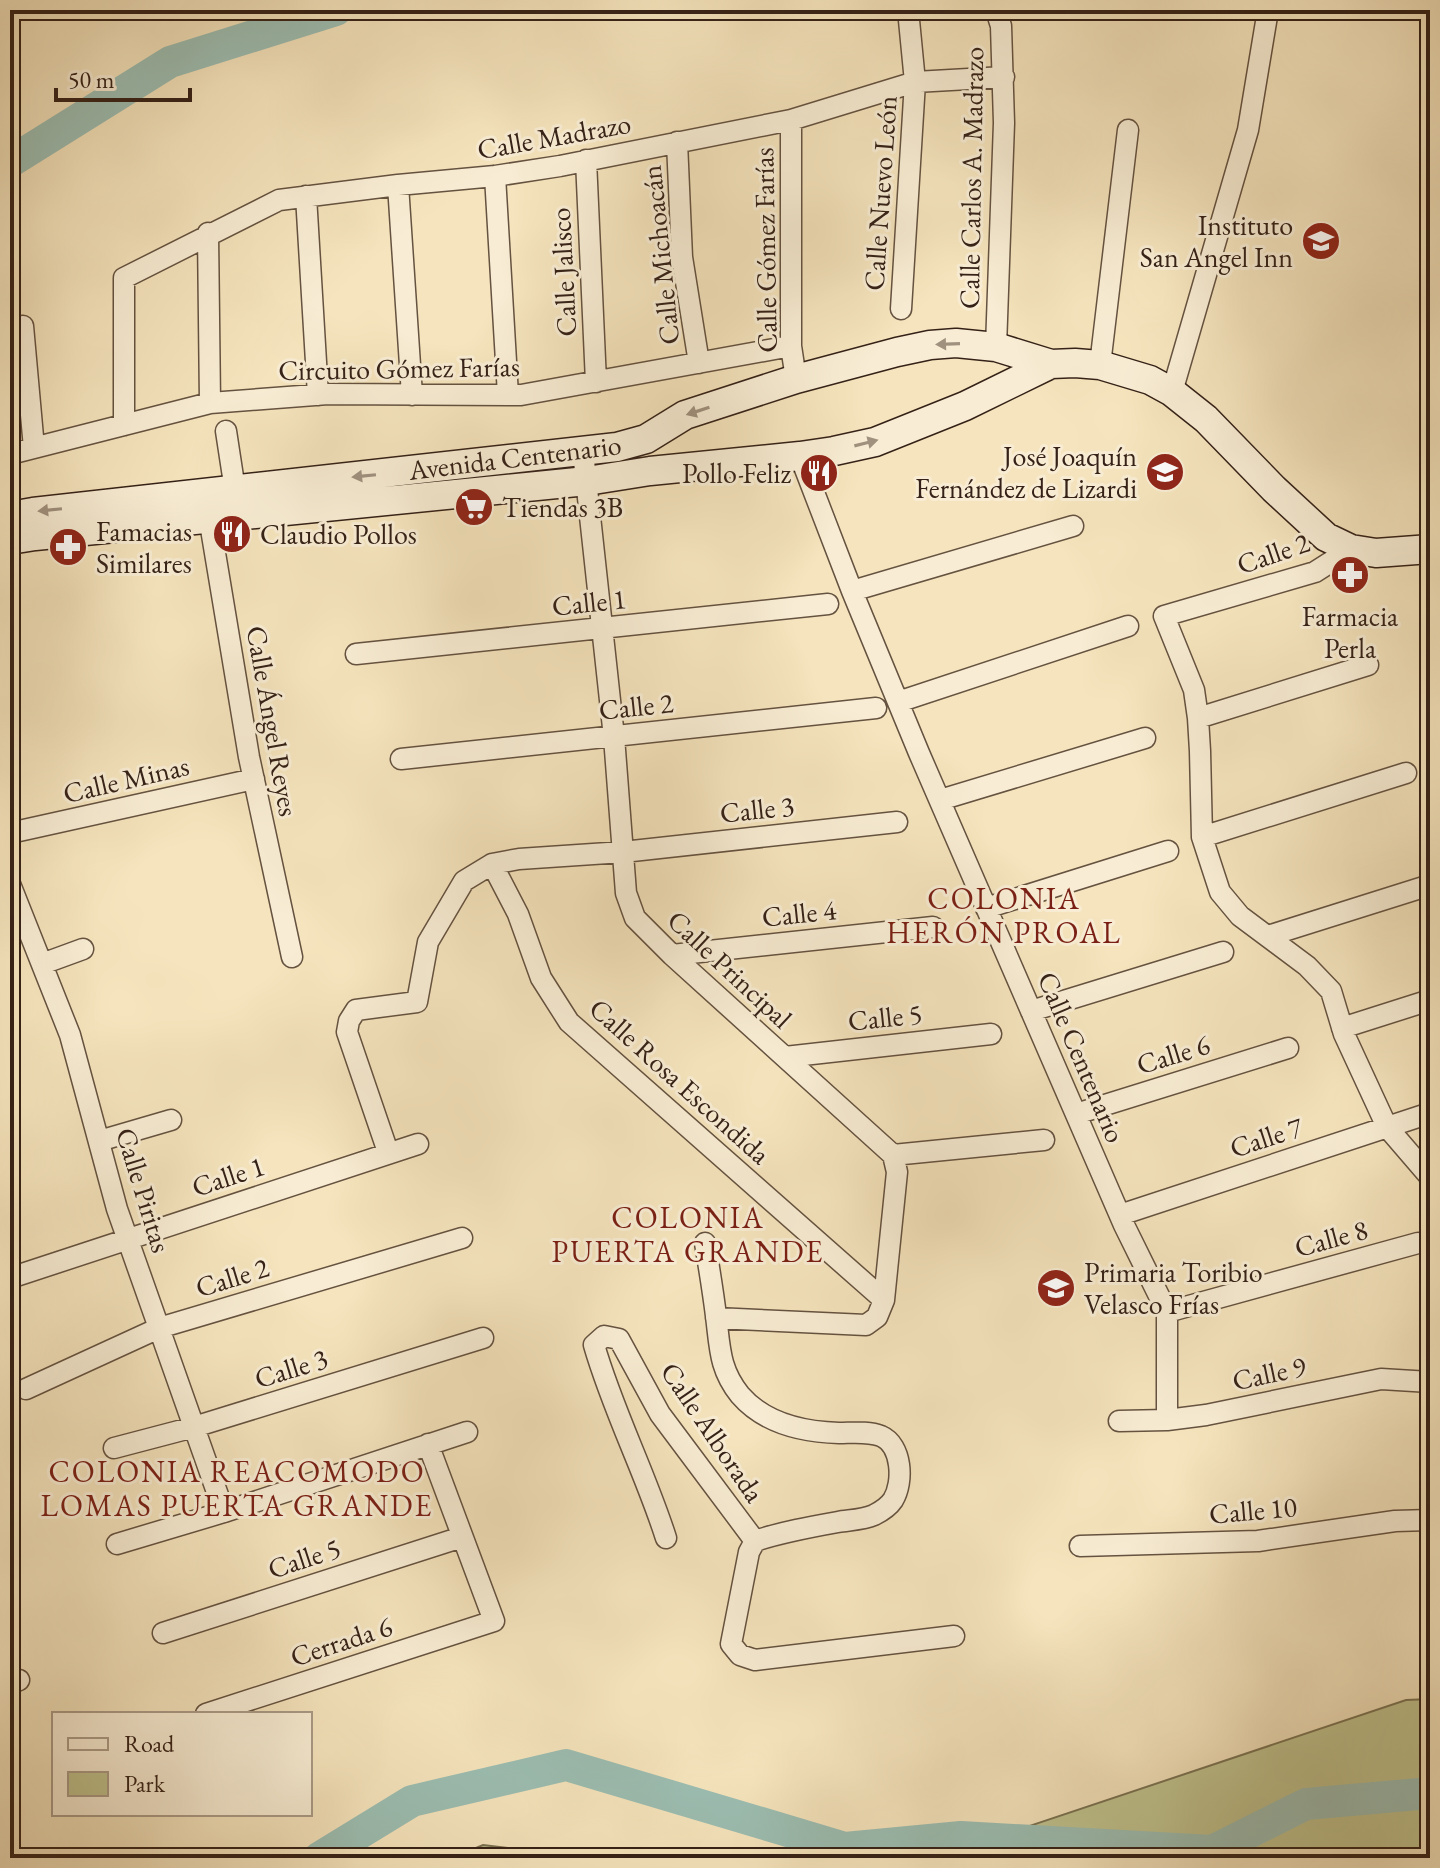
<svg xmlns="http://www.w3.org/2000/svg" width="1440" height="1868" viewBox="0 0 1440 1868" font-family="'EB Garamond',serif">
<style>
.green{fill:#bfc38f;stroke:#7a7253;stroke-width:2}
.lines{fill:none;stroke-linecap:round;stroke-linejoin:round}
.river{stroke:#9cbeb2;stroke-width:32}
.street-casing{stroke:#655240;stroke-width:23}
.secondary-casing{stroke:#352117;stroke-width:31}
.street{stroke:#f8edd4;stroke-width:20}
.secondary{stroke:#f8edd4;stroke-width:28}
.oneway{fill:#a0917f}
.labels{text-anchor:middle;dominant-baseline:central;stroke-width:6;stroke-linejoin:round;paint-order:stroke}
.street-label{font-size:28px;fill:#352117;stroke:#f8edd4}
.poi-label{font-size:28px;fill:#352117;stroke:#f8edd4;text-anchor:start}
.neighbourhood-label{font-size:30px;letter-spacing:2px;fill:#7a1f14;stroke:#f8edd4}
</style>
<rect width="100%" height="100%" fill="#f5e4bd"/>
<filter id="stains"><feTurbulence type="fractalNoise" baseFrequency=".0025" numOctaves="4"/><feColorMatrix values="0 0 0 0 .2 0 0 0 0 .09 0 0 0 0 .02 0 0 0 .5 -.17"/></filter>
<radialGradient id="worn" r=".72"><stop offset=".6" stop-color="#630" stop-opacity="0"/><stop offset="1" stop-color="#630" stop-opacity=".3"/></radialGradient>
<path class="green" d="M1430,1699v159h-496l472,-158z
M483,1845l109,13h-140z"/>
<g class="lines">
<path class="river" d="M10,162l160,-100 166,-52
M319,1858l93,-57 154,-36 279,83 116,-11 251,14 94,-47 124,-11"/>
<g class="street-casing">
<path id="street" d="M791,120v226l5,33
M677,142l5,115 17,106
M586,160l10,222
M495,176l13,219
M398,185l14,210
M306,196l12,199
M208,233l2,170
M901,309l14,-227 -7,-72
M23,326l11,122
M996,347l8,-224 -3,-97 -5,-16
M1100,365l28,-235
M1172,392l76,-262 20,-120
M124,425v-147l155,-78 119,-15 97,-9 65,-10 231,-46 124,-38 89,-5
M226,431l9,59
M583,452l31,285 12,156 9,25 37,37 221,200 4,17 -13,128 -7,17 -11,8 -150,-7
M10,454l200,-51 118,-9 193,1 270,-49
M800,456l52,135 67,162 205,472 43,87v108
M207,505l42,252 43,200
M1351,549l-36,23 -151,44 30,74 4,28 2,33 2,86 18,55 20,24 67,50 24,25 13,43 43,93 43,50
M852,591l221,-65
M356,654l472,-50
M898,702l230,-76
M1198,718l170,-53
M401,759l475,-51
M940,800l205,-62
M10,833l244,-54
M1202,837l204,-64
M492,864l26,50 23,64 28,44 315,278
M10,884l60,151 47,174 107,303
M986,908l182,-57
M1268,936l162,-51
M672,955l261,-28
M42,964l41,-15
M1031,1011l192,-59
M1342,1028l88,-28
M785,1057l206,-23
M1076,1114l212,-66
M99,1141l72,-21
M388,1152l-41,-120 2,-11 7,-11 61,-8 11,-60 36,-61 28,-17 27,-5 104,-7 274,-30
M893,1155l151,-15
M1120,1215l310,-102
M705,1243c4,24 8,48 11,73 4,31 3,53 24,79 25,29 62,37 99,38 13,0 29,-2 42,3 21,9 23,46 12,64 -4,6 -13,12 -19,15 -11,5 -25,5 -36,7 -28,5 -56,10 -83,19
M10,1278l408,-134
M1167,1312l251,-69
M26,1389l133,-61 303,-90
M1119,1421l48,-1 39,-5 175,-36 49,3
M114,1448l80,-21 289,-89
M666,1538c-21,-66 -53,-127 -72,-193l10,-9 15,3 41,75 95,127 -6,11 -18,92 9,11 15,5 199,-24
M117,1544l107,-32 243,-80
M1080,1546l178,-5 137,-20 35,-1
M163,1633l299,-96
M10,1684l9,-4
M206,1714l288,-93 -66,-177"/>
</g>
<g class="secondary-casing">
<path id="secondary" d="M10,516l23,-4 584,-65 29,-8 39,-24 111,-36 101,-27 33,-7 26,-2 40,4 55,17 24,-1 25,2 50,15 22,12 34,27 68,70 52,48 25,12 25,4 54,-4
M10,540l25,-4 552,-55 63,-10 150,-15 34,-5 41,-9 90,-36 86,-42"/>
</g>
<use href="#street" class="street"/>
<use href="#secondary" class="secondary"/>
</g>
<defs><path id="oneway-solid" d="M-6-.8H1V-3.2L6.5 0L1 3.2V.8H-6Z" transform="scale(2)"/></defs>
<g class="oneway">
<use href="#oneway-solid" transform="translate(948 344) rotate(178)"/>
<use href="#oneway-solid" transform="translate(698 411) rotate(162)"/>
<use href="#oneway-solid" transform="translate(866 443) rotate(-14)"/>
<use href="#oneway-solid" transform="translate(364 476) rotate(174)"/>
<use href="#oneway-solid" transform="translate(50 510) rotate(174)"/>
</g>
<defs>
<g id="school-disc" transform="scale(2)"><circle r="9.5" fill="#8f2418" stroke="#f8edd4"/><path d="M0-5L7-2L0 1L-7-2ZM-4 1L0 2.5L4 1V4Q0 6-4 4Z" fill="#fff"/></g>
<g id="restaurant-disc" transform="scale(2)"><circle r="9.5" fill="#8f2418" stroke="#f8edd4"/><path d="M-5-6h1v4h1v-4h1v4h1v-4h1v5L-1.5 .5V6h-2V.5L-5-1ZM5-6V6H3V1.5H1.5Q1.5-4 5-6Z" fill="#fff"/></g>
<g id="supermarket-disc" transform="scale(2)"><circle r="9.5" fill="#8f2418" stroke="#f8edd4"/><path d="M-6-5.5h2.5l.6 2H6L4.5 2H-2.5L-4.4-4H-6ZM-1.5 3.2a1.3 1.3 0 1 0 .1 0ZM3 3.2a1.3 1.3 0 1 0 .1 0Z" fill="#fff"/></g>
<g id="pharmacy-disc" transform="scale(2)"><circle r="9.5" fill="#8f2418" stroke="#f8edd4"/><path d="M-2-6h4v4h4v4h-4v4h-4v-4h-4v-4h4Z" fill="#fff"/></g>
</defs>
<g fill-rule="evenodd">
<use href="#school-disc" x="1321" y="241"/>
<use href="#school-disc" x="1165" y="472"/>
<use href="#restaurant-disc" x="819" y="473"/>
<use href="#supermarket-disc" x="474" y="507"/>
<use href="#restaurant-disc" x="232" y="534"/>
<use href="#pharmacy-disc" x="68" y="547"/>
<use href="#pharmacy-disc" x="1350" y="575"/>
<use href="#school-disc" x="1056" y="1288"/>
</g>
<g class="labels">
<g class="street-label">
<text transform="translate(554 136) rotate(-10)">Calle Madrazo</text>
<text transform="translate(971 178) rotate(-89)">Calle Carlos A. Madrazo</text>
<text transform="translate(880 193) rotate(-86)">Calle Nuevo León</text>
<text transform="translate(765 250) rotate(-91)">Calle Gómez Farías</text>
<text transform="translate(660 255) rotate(-96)">Calle Michoacán</text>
<text transform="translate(563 272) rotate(-93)">Calle Jalisco</text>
<text transform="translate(399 368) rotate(-1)">Circuito Gómez Farías</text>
<text transform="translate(515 457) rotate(-7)">Avenida Centenario</text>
<text transform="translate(1273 553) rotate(-19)">Calle 2</text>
<text transform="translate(589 602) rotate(-6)">Calle 1</text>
<text transform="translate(636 706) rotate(-6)">Calle 2</text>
<text transform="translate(273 721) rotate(80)">Calle Ángel Reyes</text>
<text transform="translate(126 779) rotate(-13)">Calle Minas</text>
<text transform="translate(757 809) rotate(-6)">Calle 3</text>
<text transform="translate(799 913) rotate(-6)">Calle 4</text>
<text transform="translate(730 969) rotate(43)">Calle Principal</text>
<text transform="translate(885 1017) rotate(-6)">Calle 5</text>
<text transform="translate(1173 1054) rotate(-17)">Calle 6</text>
<text transform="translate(1082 1057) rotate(67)">Calle Centenario</text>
<text transform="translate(680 1081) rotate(42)">Calle Rosa Escondida</text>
<text transform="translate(1266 1137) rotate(-18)">Calle 7</text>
<text transform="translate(228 1176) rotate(-18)">Calle 1</text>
<text transform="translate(144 1190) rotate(73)">Calle Piritas</text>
<text transform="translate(1331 1238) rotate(-15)">Calle 8</text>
<text transform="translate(232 1277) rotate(-17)">Calle 2</text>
<text transform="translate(291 1368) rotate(-17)">Calle 3</text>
<text transform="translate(1269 1373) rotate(-12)">Calle 9</text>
<text transform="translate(713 1432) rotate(56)">Calle Alborada</text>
<text transform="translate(1253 1510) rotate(-5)">Calle 10</text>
<text transform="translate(304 1558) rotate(-18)">Calle 5</text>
<text transform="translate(341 1641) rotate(-18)">Cerrada 6</text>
</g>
<g class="poi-label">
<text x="1293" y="225" text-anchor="end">Instituto<tspan x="1293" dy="32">San Angel Inn</tspan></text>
<text x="1137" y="456" text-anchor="end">José Joaquín<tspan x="1137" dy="32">Fernández de Lizardi</tspan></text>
<text x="791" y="473" text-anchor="end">Pollo Feliz</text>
<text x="502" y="507">Tiendas 3B</text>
<text x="96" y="531">Famacias<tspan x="96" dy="32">Similares</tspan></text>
<text x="260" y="534">Claudio Pollos</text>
<text x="1350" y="616" text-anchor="middle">Farmacia<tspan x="1350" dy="32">Perla</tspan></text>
<text x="1084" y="1272">Primaria Toribio<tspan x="1084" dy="32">Velasco Frías</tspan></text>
</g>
<g class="neighbourhood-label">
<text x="1004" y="898">COLONIA<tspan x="1004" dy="34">HERÓN PROAL</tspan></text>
<text x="688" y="1217">COLONIA<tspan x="688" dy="34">PUERTA GRANDE</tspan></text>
<text x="237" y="1471">COLONIA REACOMODO<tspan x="237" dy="34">LOMAS PUERTA GRANDE</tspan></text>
</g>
</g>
<rect width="1440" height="1868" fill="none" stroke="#f5e4bd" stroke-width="40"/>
<rect x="12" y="12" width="1416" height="1844" fill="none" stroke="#352117" stroke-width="4"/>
<rect x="20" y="20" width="1400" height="1828" fill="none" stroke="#352117" stroke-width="2"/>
<rect x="52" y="1712" width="260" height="104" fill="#f8edd4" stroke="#aa9b88" stroke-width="2"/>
<rect x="68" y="1738" width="40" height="12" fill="#f8edd4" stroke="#aa9b88" stroke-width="2"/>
<text x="124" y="1752" font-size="24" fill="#352117">Road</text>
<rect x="68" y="1772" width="40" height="24" fill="#bfc38f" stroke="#aa9b88" stroke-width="2"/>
<text x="124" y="1792" font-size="24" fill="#352117">Park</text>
<path d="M56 88v12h134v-12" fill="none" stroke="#352117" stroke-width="4"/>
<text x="68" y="88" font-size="24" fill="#352117" stroke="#f8edd4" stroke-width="6" paint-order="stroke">50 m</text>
<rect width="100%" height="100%" filter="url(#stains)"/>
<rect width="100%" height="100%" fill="url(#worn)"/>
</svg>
